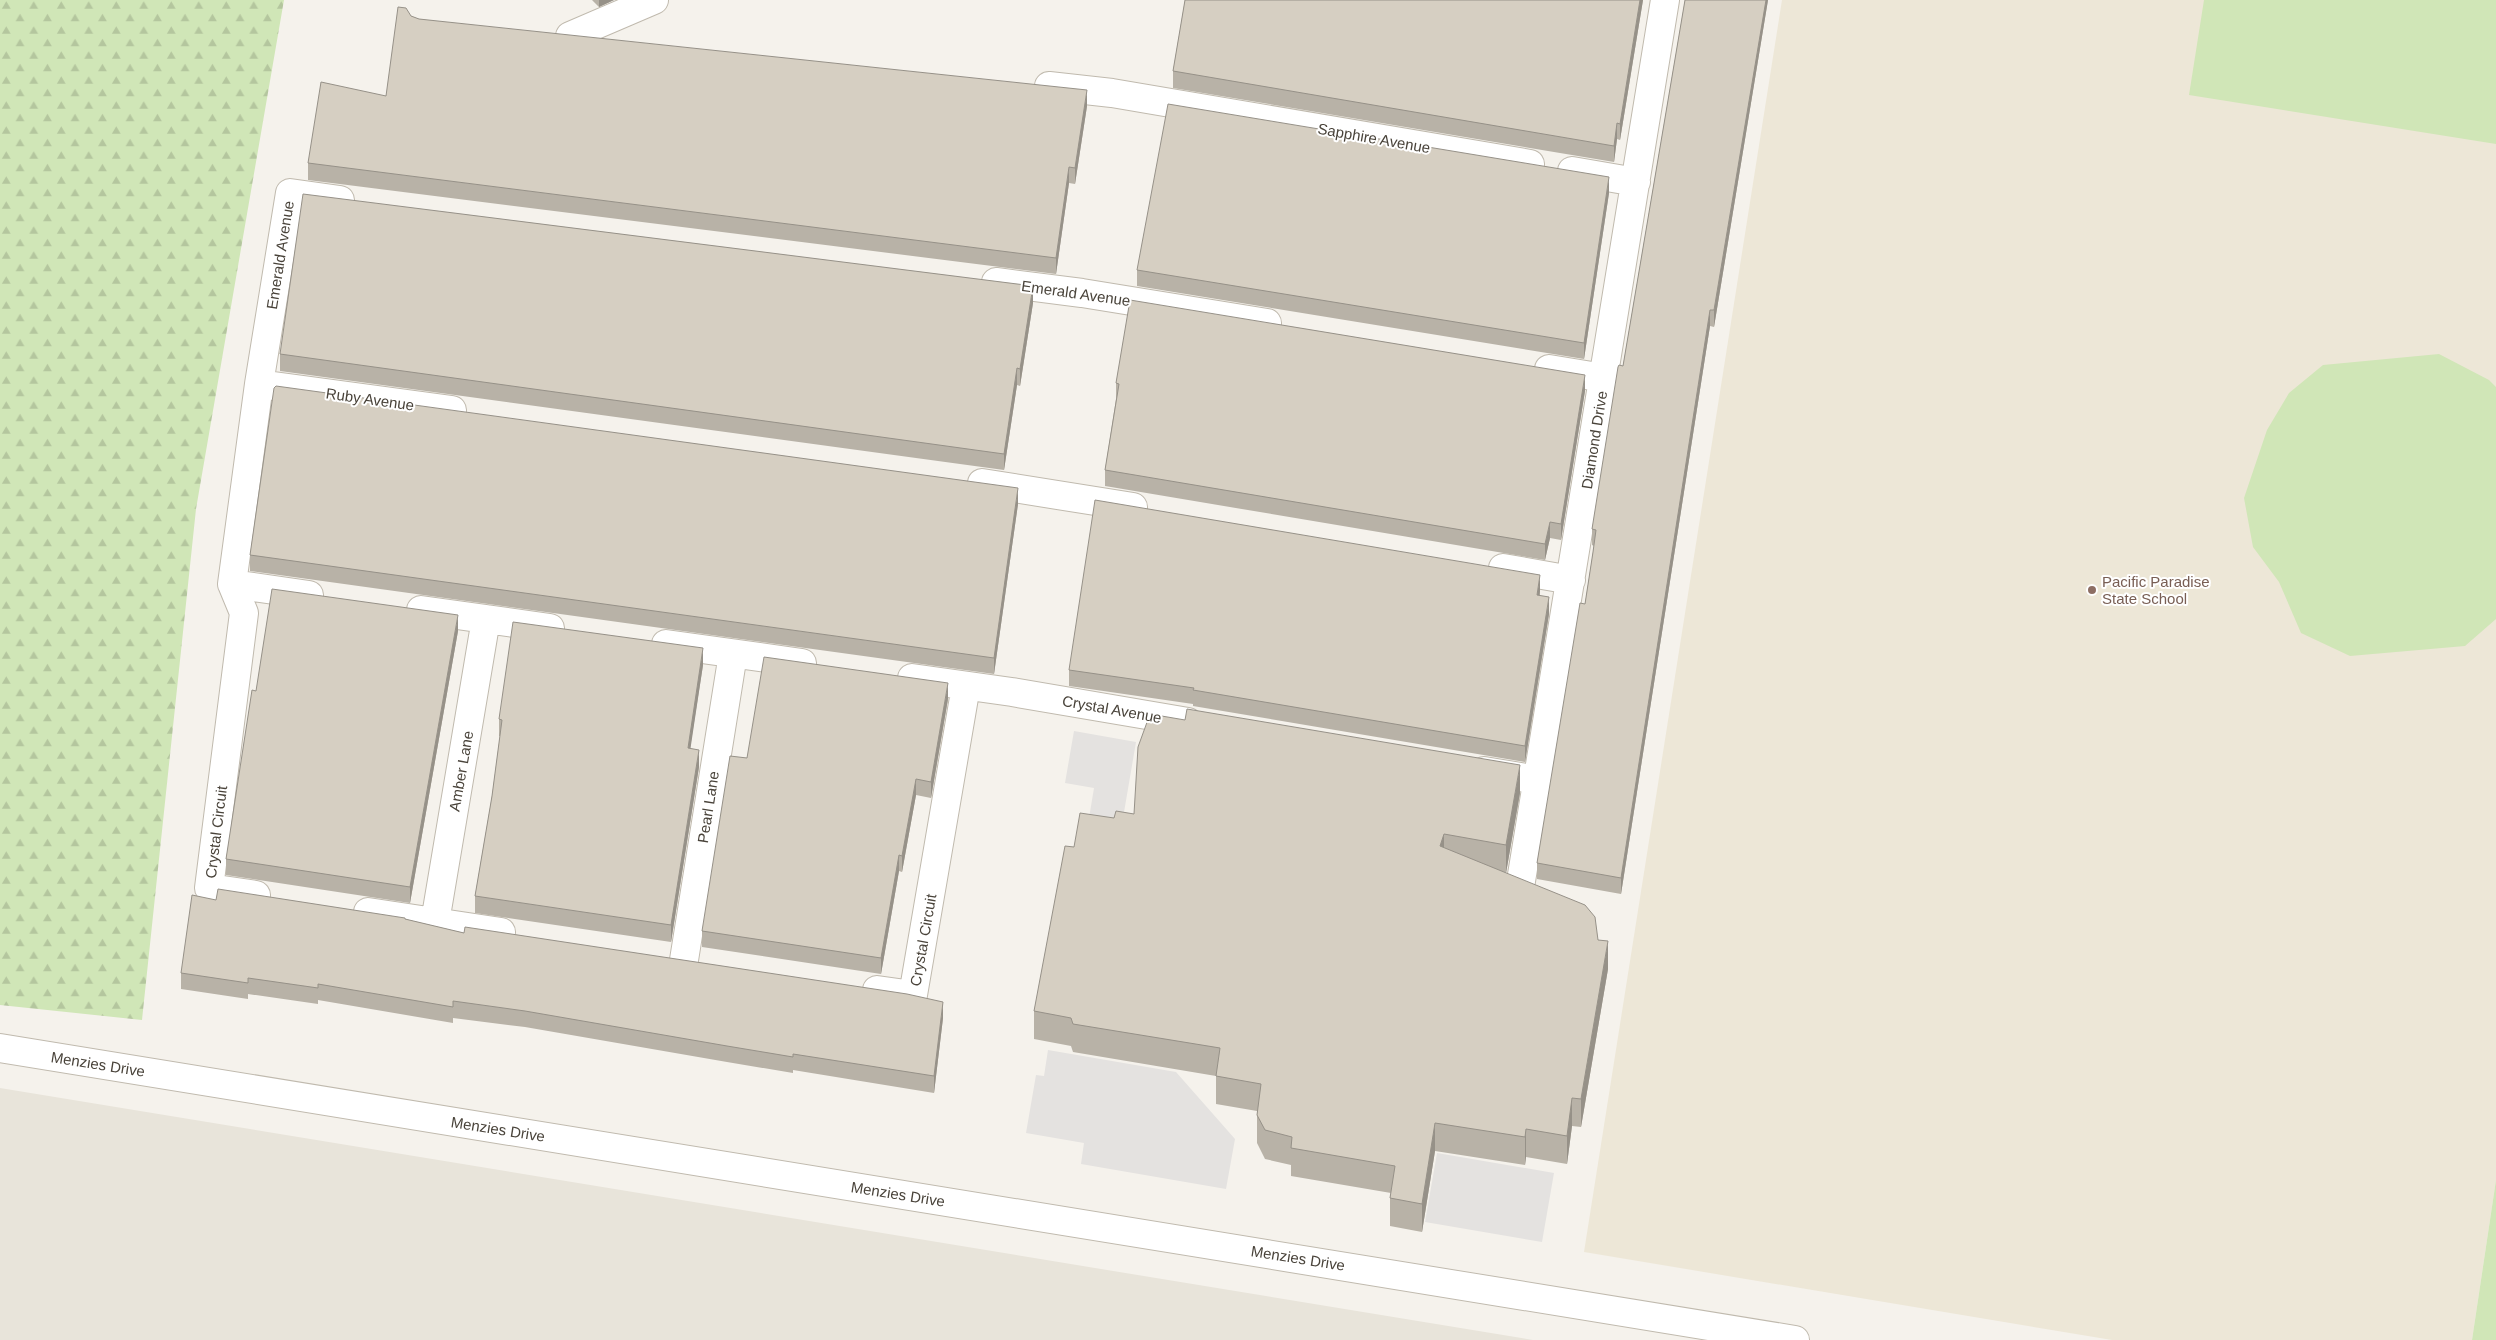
<svg xmlns="http://www.w3.org/2000/svg" width="2496" height="1340" viewBox="0 0 2496 1340" font-family="Arial,sans-serif">
<style>
.residential{fill:#e8e4da}
.education{fill:#ede7d7}
.green{fill:#d0e6b7}
.forest{fill:url(#forest-firs)}
.parking{fill:#e4e2e0}
.lines{fill:none;stroke-linecap:round;stroke-linejoin:round}
.minor-casing{stroke:#c0baae;stroke-width:30}
.minor{stroke:#fff;stroke-width:28}
.wall{fill:#b8b2a7}
.shaded-wall{fill:#969188}
.building{fill:#d6cfc2;stroke:#969188}
.education-dot{fill:#8d6e63;stroke:#fff;stroke-width:2}
.labels{text-anchor:middle;dominant-baseline:central;stroke-width:4;stroke-linejoin:round;paint-order:stroke}
.street-label{font-size:15px;fill:#49433a;stroke:#fff}
.education-label{font-size:15px;fill:#785e54;stroke:#fff;text-anchor:start}
</style>
<defs>
<pattern id="forest-firs" width="22" height="20" patternUnits="userSpaceOnUse" patternTransform="scale(1.25)"><rect width="22" height="20" fill="#d0e6b7"/><path d="M5 1l3.5 6h-7zM16 11l3.5 6h-7z" fill="#b4c69e"/></pattern>
</defs>
<rect width="100%" height="100%" fill="#f5f2ec"/>
<path class="residential" d="M0,1088l1533,252h-1533z"/>
<path class="education" d="M1782,0h714v1180l-24,160h-360l-528,-88z"/>
<path class="green" d="M2204,0h292v144l-307,-49z
M2439,354l50,26 7,7v232l-31,27 -115,10 -49,-23 -22,-51 -26,-35 -9,-49 23,-68 22,-37 34,-28z
M2496,1180v160h-24z"/>
<path class="forest" d="M0,0h284l-88,509 -54,511 -142,-15z"/>
<path class="parking" d="M1074,731l62,11 -14,82 -33,-6 5,-30 -29,-5z
M1048,1050l128,22 59,67 -9,50 -145,-25 3,-21 -58,-10 10,-58 8,1z
M1437,1153l117,20 -12,69 -117,-20z"/>
<g class="lines">
<g class="minor-casing">
<path id="minor" d="M570,36l84,-36
M1049,86l63,7 418,71
M1572,171l64,11
M996,282l86,11 185,30
M1549,369l55,9
M259,384l31,-191 50,7
M982,483l151,24
M1503,568l68,12
M232,584l27,-200 193,26
M421,610l129,18
M666,644l136,19
M912,678l100,14 176,30
M1484,771l54,9
M1521,881l144,-881
M256,895l-47,-7 35,-275 -12,-29 77,11
M368,912l133,20
M435,922l51,-303
M684,960l49,-306
M877,990l36,5 53,-309
M0,1048l1795,292"/>
</g>
<use href="#minor" class="minor"/>
</g>
<path class="wall" d="M592,0h22l-15,7z
M1185,0h458l-23,140 -3,-1 -3,23 -441,-74v-17z
M1685,0h83l-54,327 -4,-1 -89,568 -84,-15v-16l48,-259 9,-58 -2,-1v-16l31,-163z
M411,16l8,3 668,87 -12,78 -6,-1 -13,91 -748,-94v-17l78,-67z
M1609,193l-25,166 -447,-73v-16z
M1033,303l-13,83 -3,-1 -13,85 -724,-99v-17z
M1116,383l469,8 -24,149 -11,-2 -5,22 -440,-74v-16l11,-71z
M1018,504l-24,170 -744,-103v-16z
M1540,591v5l9,18 -24,148 -332,-56v-2l-124,-18v-16z
M458,631l-48,272 -184,-28v-16l30,-168z
M703,665l-13,83 9,19 -28,175 -196,-29v-17l17,-100 8,-60h-1v-17z
M948,699l-17,99 -15,-3 -14,77 -3,-1 -18,103 -179,-27v-16z
M1520,793l-14,80 92,67 10,29 -27,158 -9,-1 -5,38 -41,-7 -1,8 -90,-14 -13,81 -32,-6v-28l1,-5 -100,-17v-11l-26,-6 -8,-16v-32l-41,-7v-28l-143,-24 -2,-6 -37,-7v-28l40,-164 40,-29 20,-4z
M216,900l189,19 59,14 479,85 -9,75 -141,-23v3l-66,-11 -202,-35 -72,-9v5l-135,-23v4l-70,-10v5l-67,-10v-16z"/>
<path class="shaded-wall" d="M599,0h15l-15,7z
M1640,0h3l-23,140v-16z
M1766,0h2l-54,327v-17z
M1087,90v16l-12,78v-16z
M1617,123v16l-3,23v-16z
M1069,167v16l-13,91v-16z
M1609,177v16l-25,166v-16z
M1033,286v17l-13,83v-17z
M1710,310v16l-89,568v-16z
M1017,368v17l-13,85v-16z
M1585,375v16l-24,149v-16z
M1018,488v16l-24,170v-16z
M1550,522v16l-5,22v-16z
M1540,575v16l-3,20v-16z
M1549,597v17l-24,148v-16z
M458,615v16l-48,272v-16z
M703,648v17l-15,100v-17z
M948,683v16l-17,99v-16z
M699,750v17l-28,175v-17z
M1520,765v28l-14,80v-28z
M916,779v16l-14,77v-16z
M1444,834v28l-4,-16z
M899,855v16l-18,103v-16z
M1608,941v28l-27,158v-28z
M943,1002v16l-9,75v-17z
M1572,1098v28l-5,38v-28z
M1435,1123v28l-13,81v-28z
M1526,1129v28l-1,8v-28z"/>
<path class="building" d="M1185,0h455l-20,124 -3,-1 -3,23 -441,-75z
M1685,0h81l-52,310h-4l-89,568 -84,-15 43,-260 5,1 8,-52 3,-22 -4,-1 26,-162 1,-2 4,1z
M398,7l8,1 5,8 8,3 668,71 -12,78 -6,-1 -13,91 -748,-95 13,-81 65,14z
M1168,104l441,73 -25,166 -447,-73z
M303,194l730,92 -13,83 -3,-1 -13,86 -724,-100z
M1130,300l455,75 -24,149 -11,-2 -5,22 -440,-74 14,-86 -3,-1z
M276,386l742,102 -24,170 -744,-103 24,-167z
M1095,500l445,75 -3,20 12,2 -24,149 -332,-56 1,-2 -125,-18z
M272,589l186,26 -48,272 -184,-28 26,-169 4,1z
M513,622l190,26 -15,100 11,2 -28,175 -196,-29 17,-100 10,-76 -3,-1z
M764,657l184,26 -17,99 -15,-3 -14,77 -3,-1 -18,103 -179,-27 28,-175 17,2z
M1187,709l333,56 -14,80 -62,-11 -4,12 145,59 10,12 3,23 10,1 -27,158 -9,-1 -5,38 -41,-7 -1,8 -90,-14 -13,81 -32,-6 5,-32 -104,-18 1,-11 -27,-7 -8,-15 4,-31 -45,-8 4,-28 -147,-24 -2,-6 -37,-7 31,-165 9,1 6,-34 34,5 2,-7 18,3 4,-67 12,-33 35,6z
M218,889l187,29v1l59,14 1,-6 442,67 36,8 -9,74 -141,-22v3l-66,-11 -202,-35 -72,-10v6l-135,-23v4l-70,-10v5l-67,-10 11,-78 24,5z"/>
<circle class="education-dot" cx="2092" cy="590" r="5"/>
<g class="labels">
<g class="street-label">
<text transform="translate(1374 138) rotate(10)">Sapphire Avenue</text>
<text transform="translate(280 255) rotate(-81)">Emerald Avenue</text>
<text transform="translate(1076 293) rotate(8)">Emerald Avenue</text>
<text transform="translate(370 399) rotate(8)">Ruby Avenue</text>
<text transform="translate(1594 440) rotate(-81)">Diamond Drive</text>
<text transform="translate(1112 709) rotate(10)">Crystal Avenue</text>
<text transform="translate(461 771) rotate(-80)">Amber Lane</text>
<text transform="translate(708 807) rotate(-81)">Pearl Lane</text>
<text transform="translate(216 832) rotate(-83)">Crystal Circuit</text>
<text transform="translate(923 940) rotate(-80)">Crystal Circuit</text>
<text transform="translate(98 1064) rotate(9)">Menzies Drive</text>
<text transform="translate(498 1129) rotate(9)">Menzies Drive</text>
<text transform="translate(898 1194) rotate(9)">Menzies Drive</text>
<text transform="translate(1298 1258) rotate(9)">Menzies Drive</text>
</g>
<g class="education-label">
<text x="2102" y="581">Pacific Paradise<tspan x="2102" dy="17">State School</tspan></text>
</g>
</g>
</svg>
